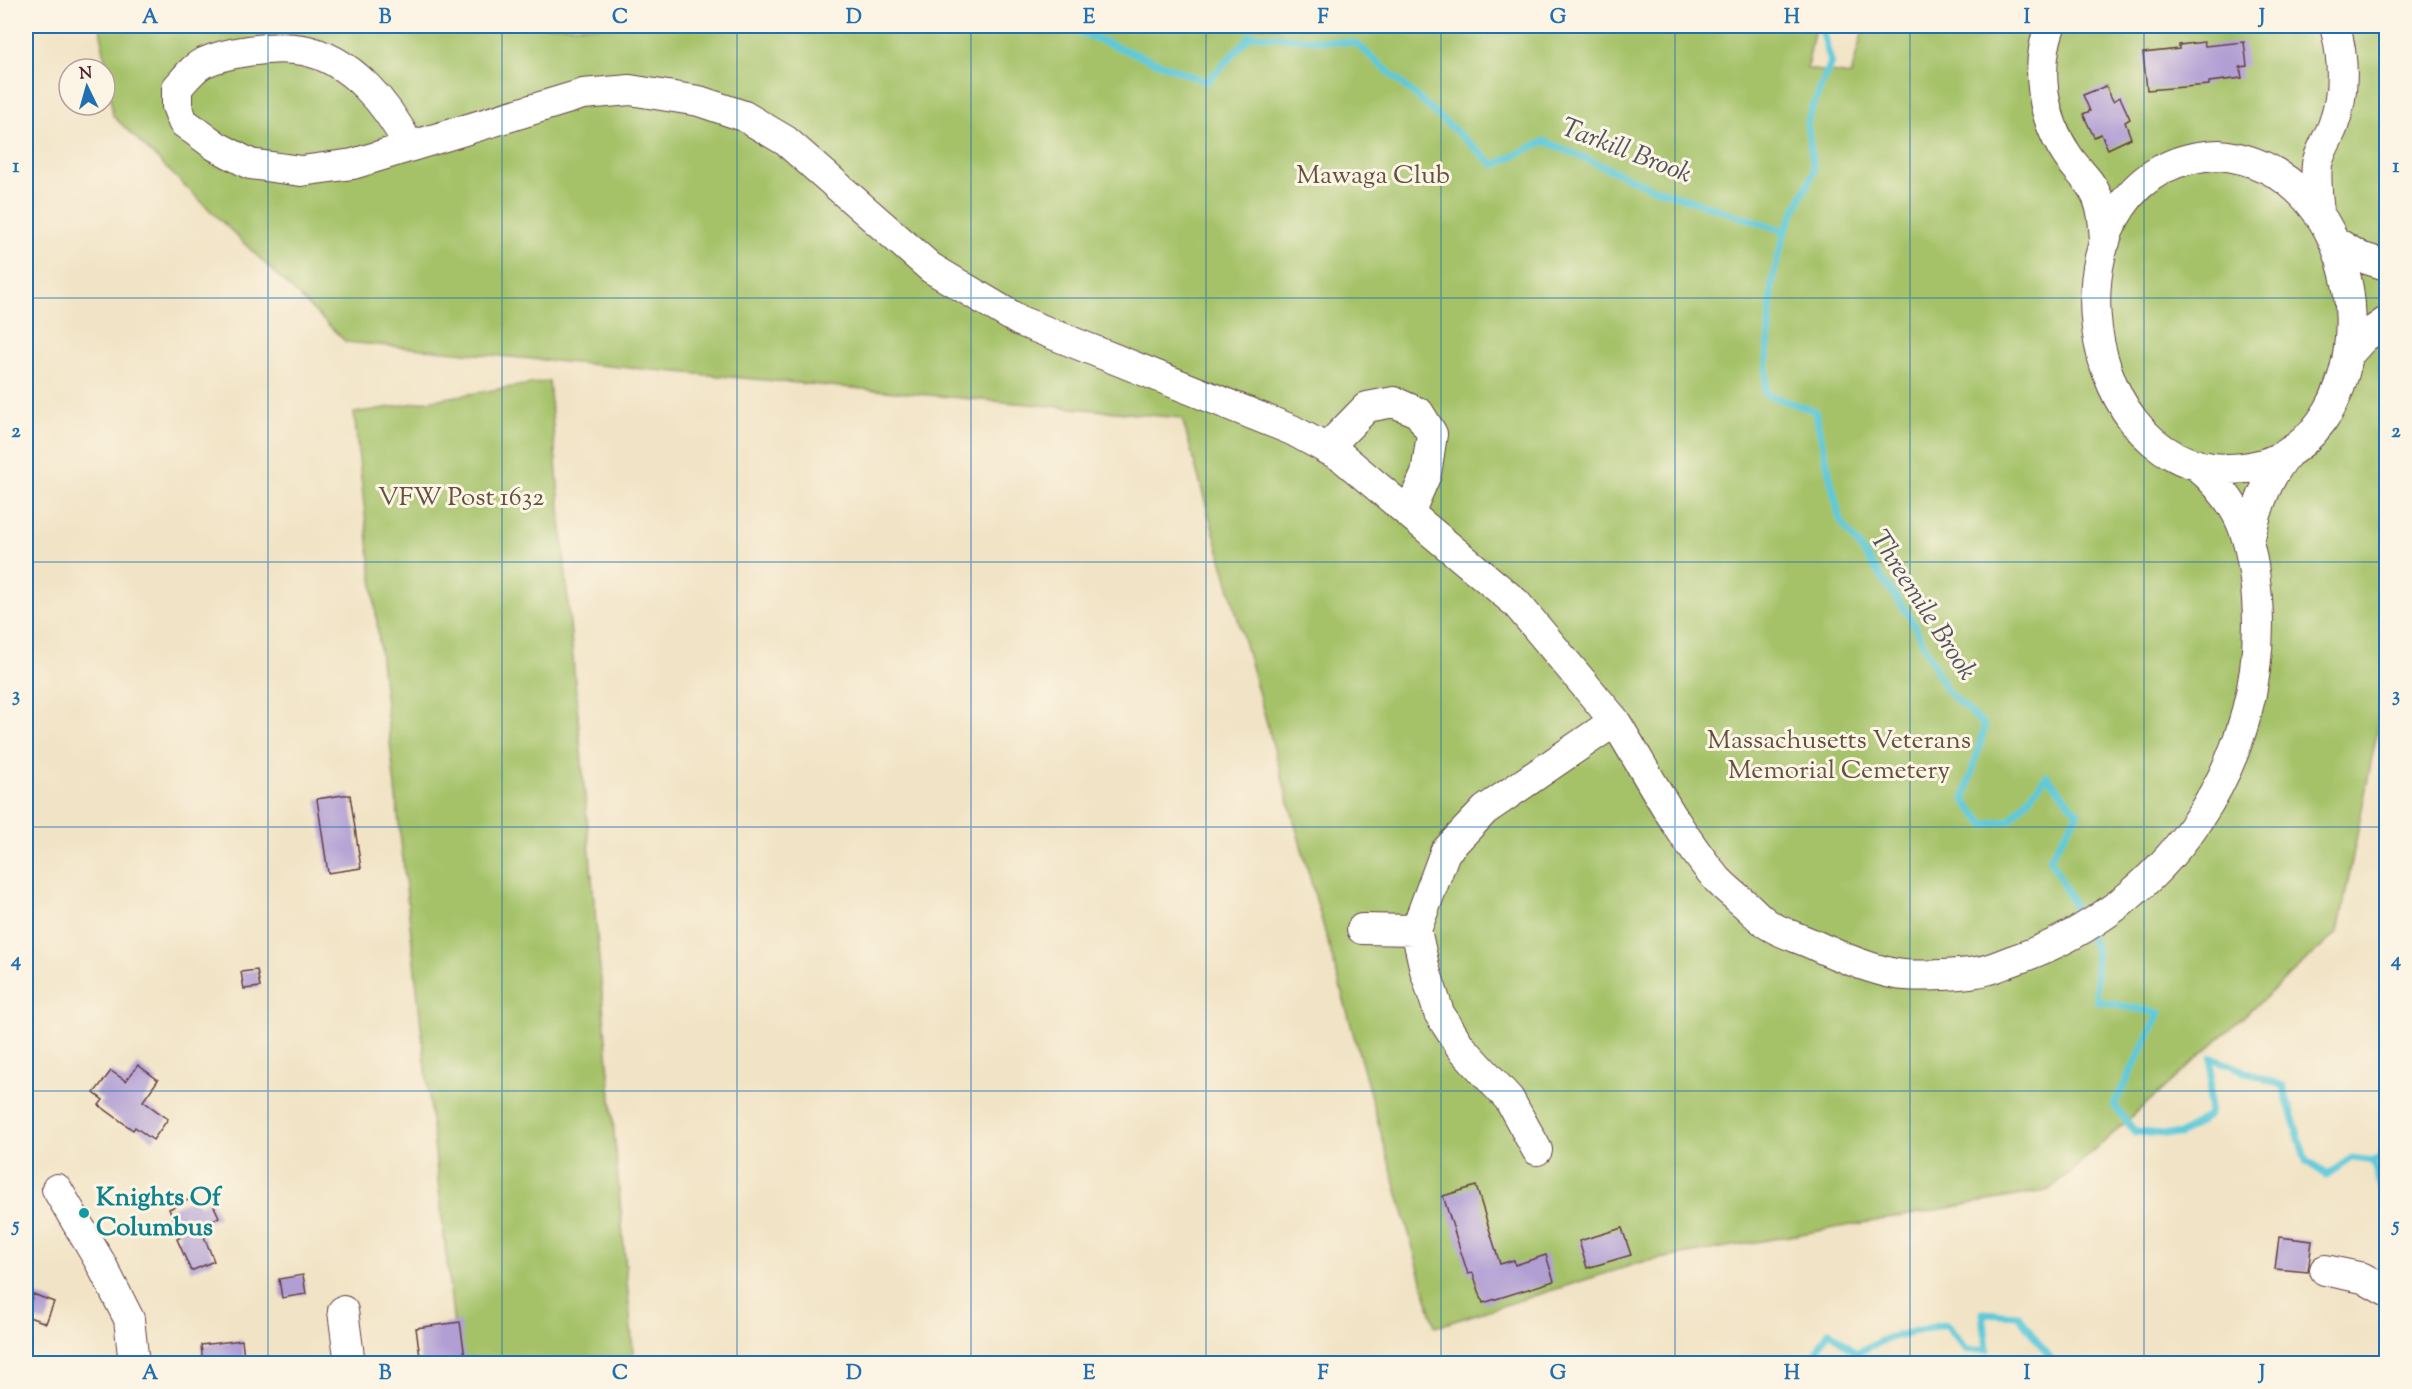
<svg xmlns="http://www.w3.org/2000/svg" width="2412" height="1389" viewBox="0 0 2412 1389" font-family="'Sorts Mill Goudy',serif">
<style>
.green{fill:#a5c269;stroke:#78704a;stroke-width:1.5}
.lines{fill:none;stroke-linecap:round;stroke-linejoin:round}
.stream{stroke:#5fc9d9;stroke-width:7}
.building{fill:#b19fd4}
.minor-casing{stroke:#633c42;stroke-width:32}
.minor{stroke:#fff;stroke-width:30}
.grid{fill:none;stroke:#1f6fb2;stroke-width:1.5;stroke-opacity:0.55}
.culture-dot{fill:#0f9aa8;stroke:#fcf5e5;stroke-width:2}
.labels{text-anchor:middle;dominant-baseline:central;stroke-width:6;stroke-linejoin:round;paint-order:stroke}
.park-label{font-size:26px;fill:#65503e;stroke:#fcf5e5}
.culture-label{font-size:26px;font-weight:bold;fill:#0d838f;stroke:#fcf5e5;text-anchor:start}
.water-label{font-size:27px;font-style:italic;fill:#50525f;stroke:#fcf5e5}
.neatline{fill:none;stroke:#1f6fb2;stroke-width:2}
.grid-label{font-size:20px;text-anchor:middle;font-weight:bold;fill:#1f6fb2}
</style>
<rect width="100%" height="100%" fill="#fcf5e5"/>
<filter id="ink" filterUnits="userSpaceOnUse"><feTurbulence type="fractalNoise" baseFrequency=".0167" numOctaves="2"/><feDisplacementMap in="SourceGraphic" scale="12" xChannelSelector="R" yChannelSelector="G"/><feConvolveMatrix kernelMatrix="1 2 1 2 8 2 1 2 1" color-interpolation-filters="sRGB"/></filter>
<filter id="wash" filterUnits="userSpaceOnUse"><feTurbulence type="fractalNoise" baseFrequency=".008" numOctaves="4" result="noise"/><feDisplacementMap in="SourceGraphic" scale="24" xChannelSelector="R" yChannelSelector="G"/><feGaussianBlur stdDeviation="1.35" result="paint"/><feColorMatrix in="noise" values="0 0 0 0 0 0 0 0 0 0 0 0 0 0 0 0 0 1.4 0 .05"/><feComposite in="paint" operator="in"/></filter>
<g filter="url(#wash)">
<rect width="100%" height="100%" fill="#f1e3c5"/>
<path class="green" d="M100,26h1715l-8,43 44,6 13,-49h522v660l-48,246 -288,258 -408,72 -207,65 -253,-909 -836,-76 -233,-226z
M549,381l85,982h-176l-104,-950z"/>
<g class="lines">
<path class="stream" d="M1064,26l143,56 44,-47 105,8 138,122 51,-24 105,46 135,44
M1821,26l10,36 -24,60 7,49 -29,60 -13,51 -7,112 50,17 25,109 70,97 36,73 39,36 -21,74 21,25 25,-5 37,-44 31,37 -28,45 31,62
M2087,932l9,16 1,53 63,12 -46,92 21,27 45,3 29,-20 3,-57 71,28 23,75 21,14 25,-17 21,3 13,-5
M2373,1161l13,43
M1809,1364l20,-33 27,22 32,-15 58,-14 21,26h20l-4,-37 35,2 37,49"/>
</g>
<g id="blocks">
<path class="building" d="M2204,42l1,4 39,-4 3,24 -7,1 2,11 -33,4v3l-62,5 -4,-37 36,-4v-4z
M2106,86l7,15 7,-4 10,22 -5,3 6,16 -23,11 -7,-15 -7,3 -11,-23 7,-3 -7,-16z
M343,795h7l11,73 -33,5 -11,-74z
M257,970l3,17 -16,2 -3,-17z
M138,1065l20,15 -15,21 25,18 -15,21 -18,-13 -2,3 -34,-25 4,-5 -9,-7 17,-22 15,10z
M1476,1186l24,78 14,-4 1,5 31,-10 8,26 -71,22 -10,-30 -5,1 -25,-78z
M195,1197l4,8 12,-5 8,17 -14,7 3,8 -5,2 11,27 -23,10 -14,-32 4,-2 -12,-28z
M1622,1228l9,27 -44,13 -8,-27z
M2279,1237l33,4 -4,31 -33,-3z
M303,1275l3,19 -24,4 -3,-19z
M33,1294l21,8 -8,21 -20,-7z
M460,1322l6,42h-45l-5,-36z
M242,1340l3,24h-42l-2,-19z"/>
</g>
</g>
<g filter="url(#ink)">
<use href="#blocks" fill-opacity="0" stroke="#633c42" stroke-width="1.5"/>
<g class="lines">
<g class="minor-casing">
<path id="minor" d="M2050,26c-15,42 -8,92 17,129 7,11 16,19 23,29 13,18 14,38 15,58
M409,146c-21,-41 -58,-87 -106,-96 -18,-3 -37,-2 -55,1 -14,2 -32,6 -45,12 -10,5 -19,17 -26,25v18l6,16 33,24 34,18 51,7 52,-7 230,-70 47,-4 69,11 45,15 42,25 145,127 89,53 272,109 50,27 174,146 99,118 -130,89 -40,42 -29,78 -54,-1
M2219,155c172,16 176,313 9,314 -160,1 -190,-309 -9,-314z
M2319,215c-1,-16 -4,-34 -2,-51 3,-13 11,-25 16,-38 12,-33 11,-67 2,-100
M2334,241l26,16 26,8
M2348,355l15,-17 23,-16
M1326,449l41,-42 27,-5 25,11 13,21 -6,40 -17,39
M2249,541c8,-33 17,-63 40,-89
M1615,721c32,52 63,112 102,158 9,10 20,18 30,27 7,6 14,14 22,19 12,8 28,12 41,18 26,12 59,26 86,31 15,3 64,1 80,-2 13,-1 26,-8 38,-12 152,-51 255,-199 243,-361 -5,-59 -14,-95 -62,-135
M1416,930l9,40 14,43 21,33 49,53 28,51
M57,1189l43,73 29,57 5,45
M2325,1270l38,8 23,13
M343,1311l7,53"/>
</g>
<use href="#minor" class="minor"/>
</g>
</g>
<path class="grid" d="M268,26v1338M502,26v1338M737,26v1338M971,26v1338M1206,26v1338M1441,26v1338M1675,26v1338M1910,26v1338M2144,26v1338M26,298h2360M26,562h2360M26,827h2360M26,1091h2360"/>
<circle class="culture-dot" cx="84" cy="1213" r="6"/>
<g class="labels">
<g class="park-label">
<text x="1373" y="176">Mawaga Club</text>
<text x="461" y="498">VFW Post 1632</text>
<text x="1839" y="741">Massachusetts Veterans<tspan x="1839" dy="30">Memorial Cemetery</tspan></text>
</g>
<g class="culture-label">
<text x="96" y="1198">Knights Of<tspan x="96" dy="30">Columbus</tspan></text>
</g>
<g class="water-label">
<text transform="translate(1626 152) rotate(21)">Tarkill Brook</text>
<text transform="translate(1922 606) rotate(57)">Threemile Brook</text>
</g>
</g>
<rect width="2412" height="1389" fill="none" stroke="#fcf5e5" stroke-width="66"/>
<g transform="translate(87 87) rotate(355)"><circle r="28" fill="#fcf5e5" stroke="#b59f9b" stroke-width="1.5"/>
<path d="M0-4.5L10 22L0 15L-10 22Z" fill="#1f6fb2"/>
<text y="-9" font-size="16" font-weight="bold" text-anchor="middle" fill="#4a1f2b">N</text>
</g>
<rect x="33" y="33" width="2346" height="1323" class="neatline"/>
<g class="grid-label">
<text x="150" y="23">A</text>
<text x="385" y="23">B</text>
<text x="620" y="23">C</text>
<text x="854" y="23">D</text>
<text x="1089" y="23">E</text>
<text x="1323" y="23">F</text>
<text x="1558" y="23">G</text>
<text x="1792" y="23">H</text>
<text x="2027" y="23">I</text>
<text x="2262" y="23">J</text>
<text x="16" y="172">1</text>
<text x="2396" y="172">1</text>
<text x="16" y="437">2</text>
<text x="2396" y="437">2</text>
<text x="16" y="701">3</text>
<text x="2396" y="701">3</text>
<text x="16" y="966">4</text>
<text x="2396" y="966">4</text>
<text x="16" y="1231">5</text>
<text x="2396" y="1231">5</text>
<text x="150" y="1379">A</text>
<text x="385" y="1379">B</text>
<text x="620" y="1379">C</text>
<text x="854" y="1379">D</text>
<text x="1089" y="1379">E</text>
<text x="1323" y="1379">F</text>
<text x="1558" y="1379">G</text>
<text x="1792" y="1379">H</text>
<text x="2027" y="1379">I</text>
<text x="2262" y="1379">J</text>
</g>
</svg>
